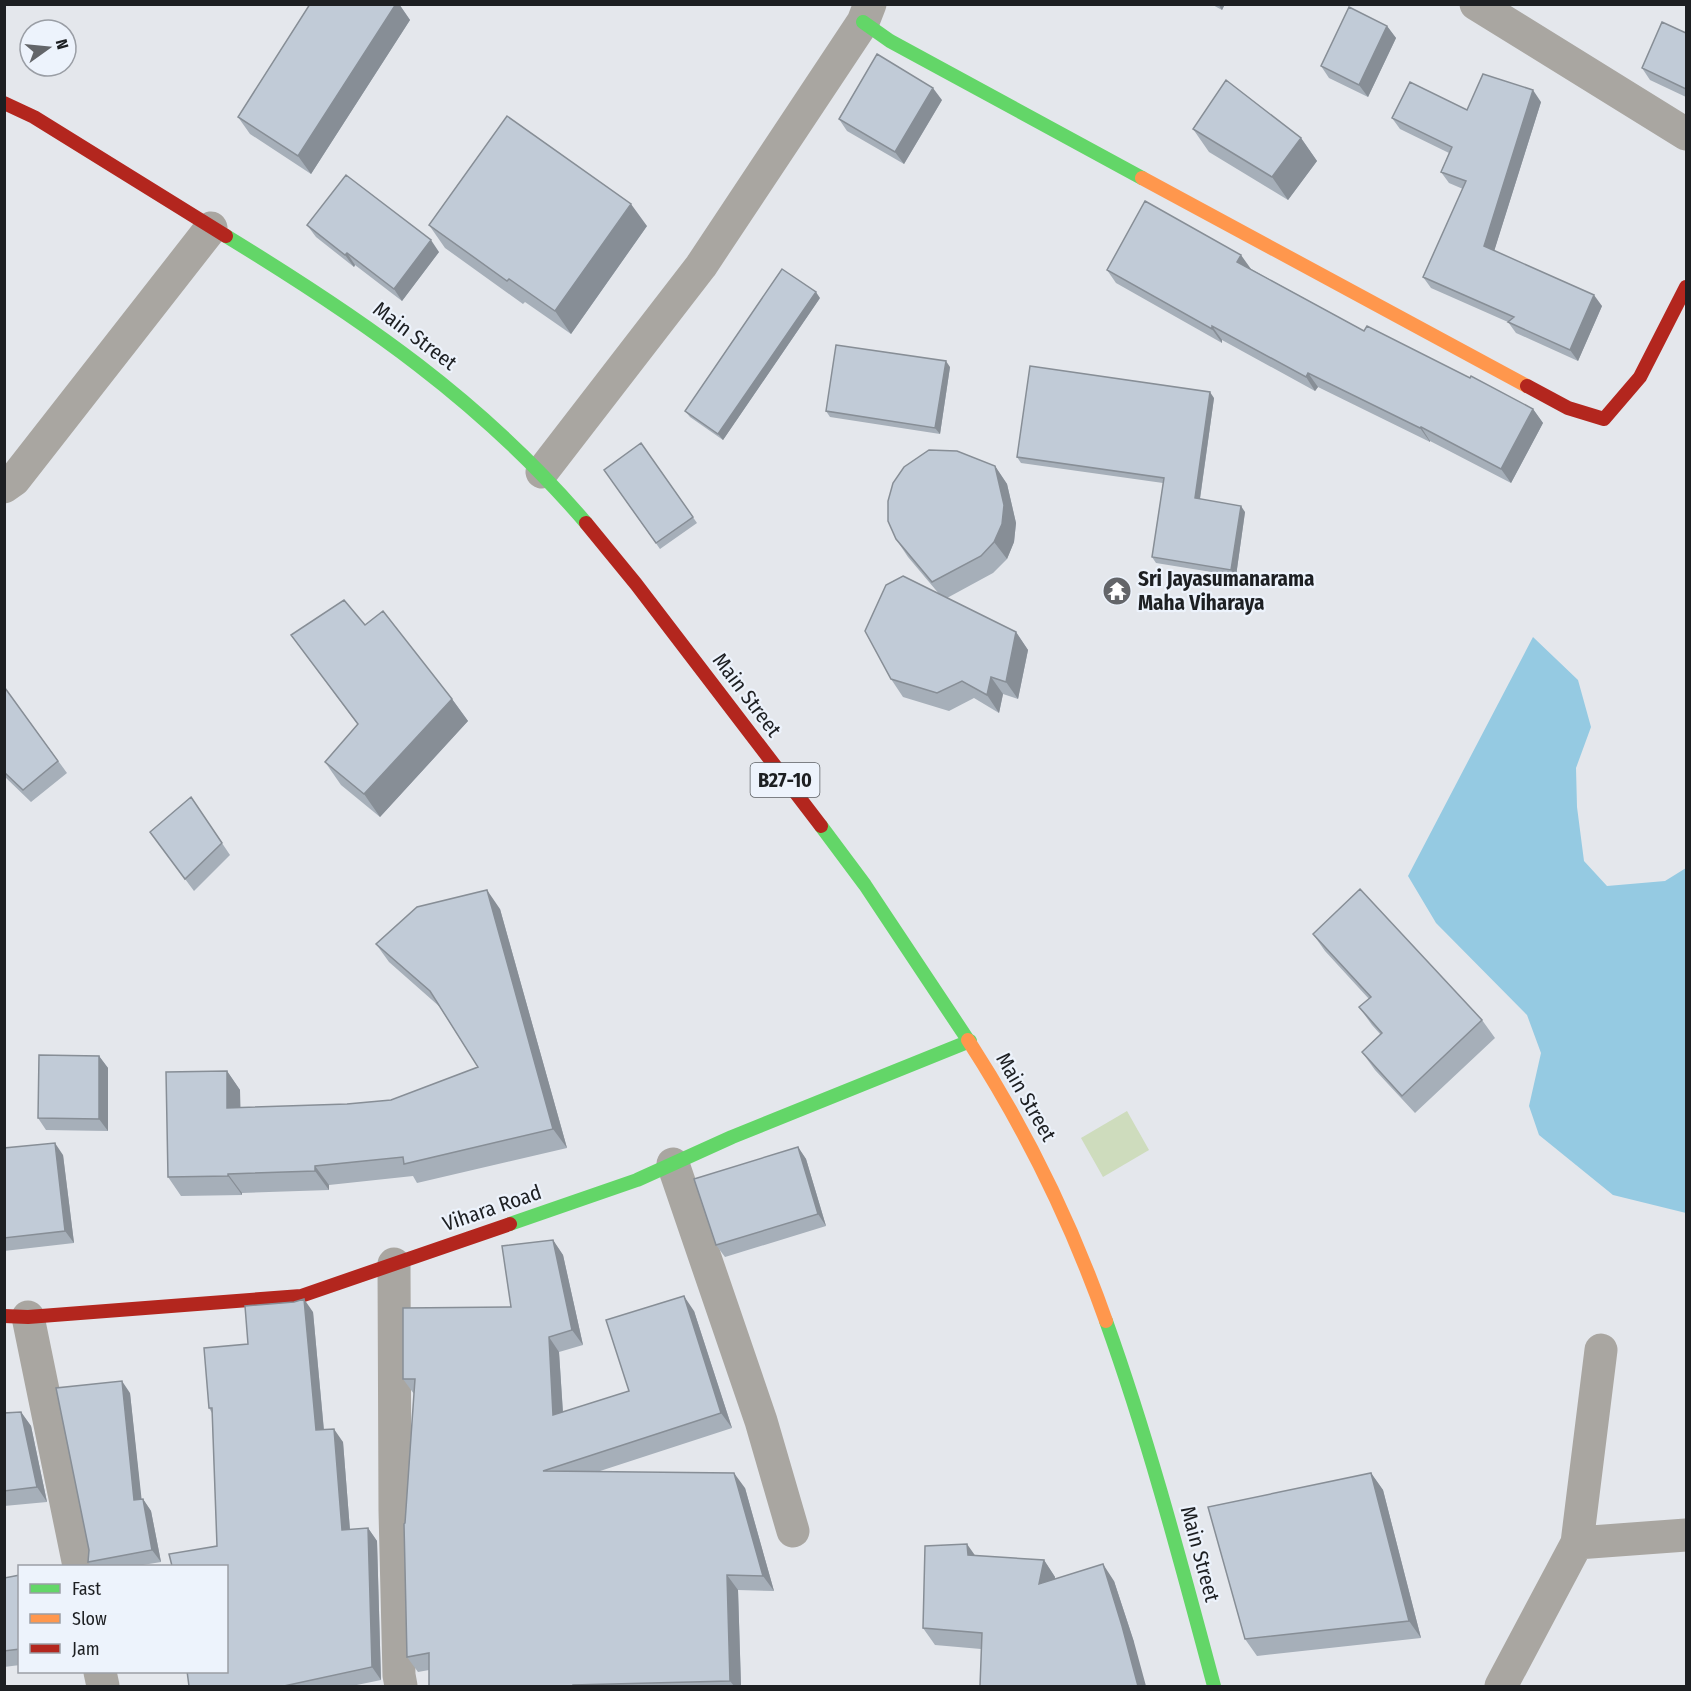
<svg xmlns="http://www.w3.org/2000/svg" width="1691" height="1691" viewBox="0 0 1691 1691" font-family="'Fira Sans Condensed',sans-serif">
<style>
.green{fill:#cedcbd}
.water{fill:#95cae2}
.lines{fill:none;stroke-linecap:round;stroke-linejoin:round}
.street{stroke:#a9a6a1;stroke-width:33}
.fast{stroke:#63d668;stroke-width:14}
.slow{stroke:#ff974d;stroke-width:14}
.jam{stroke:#b3261e;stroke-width:14}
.wall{fill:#a6afb9}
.shaded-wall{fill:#878e96}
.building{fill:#c1cbd7;stroke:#878e96;stroke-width:1.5}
.labels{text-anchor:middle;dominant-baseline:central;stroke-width:4.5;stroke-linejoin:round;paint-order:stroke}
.shield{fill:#edf3fc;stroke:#5b5f63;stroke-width:1.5}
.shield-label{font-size:20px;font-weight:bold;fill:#1d1f22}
.street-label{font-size:21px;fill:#1d1f22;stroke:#edf3fc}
.poi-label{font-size:21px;font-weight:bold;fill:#1d1f22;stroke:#edf3fc;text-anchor:start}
</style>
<rect width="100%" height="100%" fill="#e4e7ec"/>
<path class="green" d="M1127,1111l22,39 -46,27 -22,-39z"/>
<path class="water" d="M1533,637l45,43 13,47 -15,41 1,39 7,54 23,25 58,-5 21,-13v345l-73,-18 -74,-60 -10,-29 12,-53 -14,-38 -91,-92 -28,-47z"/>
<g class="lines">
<path class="street" d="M1476,4l210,130
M542,472l159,-206 162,-244 7,-18
M4,487l10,-7 197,-252
M673,1164l88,257 32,110
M394,1264l1,247 4,164 2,11
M28,1317l51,249
M1577,1543l109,-8
M100,1672l3,14
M1501,1686l76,-143 24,-193"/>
<path class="fast" d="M863,22l27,19 252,137
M226,236c136,83 256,165 360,287
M821,826l44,59 103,155
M510,1224l127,-44 95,-43 238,-96
M1106,1321c43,120 75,242 108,365"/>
<path class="slow" d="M1142,178l385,208
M968,1040c57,88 103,182 138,281"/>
<path class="jam" d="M4,103l30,14 192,119
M1527,386l41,22 36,11 36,-42 46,-90
M586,523l50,61 185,242
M4,1316l24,1 273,-21 209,-72"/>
</g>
<path class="wall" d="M310,4h89l11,16 -99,154 -61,-40 -12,-17z
M1211,4h14l-3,6z
M1387,26l9,12 -28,59 -39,-19 -8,-12z
M1686,33v64l-36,-17 -8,-12z
M942,100l-38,64 -57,-33 -8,-12z
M1541,102l-47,149 108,55 -24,55 -62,-28 -8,-11 -77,-34 -8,-11 40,-88 -14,-6 -8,-11 8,-19 -49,-24 -8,-11 75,-8z
M1193,129l108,9 16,23 -29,39 -79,-48z
M307,225l132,27 -37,49 -47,-36 -1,2 -38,-30z
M429,225l218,1 -76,108 -46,-32 -2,2 -78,-56z
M1251,269l113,62 169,78 10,14 -32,60 -81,-42v1l-112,-55 -3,4 -93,-51v3l-106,-60 -9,-13z
M820,298l-97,142 -33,-23 -5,-6z
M950,367l-10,67 -110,-17 -4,-6z
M1214,398l-14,101 45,13 -9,64 -80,-13 -4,-6 11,-74 -142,-20 -4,-6z
M641,443l56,80 -37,26 -56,-79z
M995,466l12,18 9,39 -2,19 -7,17 -14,14 -46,25 69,34 12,18 -10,49 -15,-5 -4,19 -25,-15 -25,13 -46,-14 -12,-18 49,-84 -32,-38 -12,-18z
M365,625l87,74 16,22 -88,96 -39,-32 -16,-23 33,-37 -67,-90z
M5,688l62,85 -36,29 -27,-26z
M191,797l39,58 -36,36 -44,-59z
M500,909l67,239 -150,35 -4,-7 -84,9v5l-87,3v2l-61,1 -13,-19 59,-106 13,19v18l107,-4 44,-4 87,-33 -38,-60 -51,-45 -13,-18z
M1313,934l169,86 13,18 -80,75 -40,-43 -13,-18 19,-17 -9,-10 -13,-18 10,-8 -44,-48z
M99,1056l9,12v63l-62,-1 -8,-12z
M798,1147l8,12 20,67 -101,31 -9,-12z
M4,1148l59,7 11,88 -70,8z
M553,1240l10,15 20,90 -24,7 4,60 66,-21 65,-80 38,117 -135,44 148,16 29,103 -36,-1 3,96h-312v-16l-11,2 -11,-15 -2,-134 9,-129 -11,-15 108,-72z
M313,1312l11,118 19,12 7,88 18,-2 9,13 4,139 -29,6h-163l28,-140 -5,-133 -3,-5z
M130,1393l11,106h2l8,12 10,51 -24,4h-46l-3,-4z
M21,1412l10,14 16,76 -43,4v-93z
M1371,1473l12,17 38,148 -164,18 -12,-17z
M975,1556l69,4 11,17v2l59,2 20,61 -153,7 -46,-4 -12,-17z
M20,1575v90l-16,2v-89z"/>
<path class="shaded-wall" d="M396,4h3l11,16 -99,154 -13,-18z
M1218,4h7l-3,6z
M1387,26l9,12 -28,59 -9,-12z
M933,88l9,12 -38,64 -9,-12z
M1533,90l8,12 -49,156 -8,-12z
M1301,138l16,23 -29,39 -16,-23z
M631,204l16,22 -76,108 -16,-23z
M431,240l8,12 -37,49 -8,-12z
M347,253l8,12 -1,2 -9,-12z
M1241,255l10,14 -4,7 -10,-14z
M816,292l4,6 -97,142 -5,-6z
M1594,295l8,11 -24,55 -8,-11z
M1212,326l10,14v3l-10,-14z
M946,361l4,6 -10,67 -5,-6z
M1308,373l10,14 -3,4 -9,-14z
M1210,392l4,6 -15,107 -4,-7z
M1533,409l10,14 -32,60 -10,-14z
M1421,427l9,14v1l-10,-14z
M995,466l12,18 9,39 -2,19 -7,17 -13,-17z
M1241,506l4,6 -9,64 -5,-6z
M1016,632l12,18 -10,49 -12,-17z
M991,677l12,17 -4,19 -12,-18z
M452,699l16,22 -88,96 -16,-23z
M487,890l13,19 67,239 -14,-19z
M99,1056l9,12v63l-9,-12z
M227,1071l13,19 1,37 -14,-19z
M55,1143l8,12 11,88 -9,-12z
M798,1147l8,12 20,67 -8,-12z
M315,1166l14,19v5l-14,-19z
M228,1174l14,19v2l-14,-19z
M553,1240l10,15 20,90 -11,-15z
M684,1296l10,15 38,117 -11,-15z
M304,1299l9,13 12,131 -9,-13z
M549,1337l10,15 5,78 -11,-15z
M122,1381l8,12 13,119 -9,-12z
M21,1412l10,14 16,76 -10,-15z
M334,1429l9,13 8,101 -9,-13z
M734,1473l11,15 29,103 -11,-15z
M1371,1473l12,17 38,148 -12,-17z
M143,1499l8,12 10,51 -9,-12z
M368,1528l9,13 4,139 -9,-13z
M967,1544l12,17 -11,-6z
M1044,1560l11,17 -4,24 -12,-17z
M1103,1564l11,17 20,61 12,44h-8z
M727,1575l11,15 3,96h-7l-4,-5z"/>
<path class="building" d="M310,4h86l-98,152 -60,-39z
M1349,7l38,19 -28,59 -38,-19z
M1662,22l24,11v56l-44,-21z
M877,54l56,34 -38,64 -56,-33z
M1483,74l50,16 -49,156 110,49 -24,55 -62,-28 6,-5 -91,-40 43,-96 -25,-9 11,-25 -60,-29 18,-36 57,28z
M1226,80l75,58 -29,39 -79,-48z
M507,116l124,88 -76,107 -46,-32 -2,2 -78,-56z
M346,175l85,65 -37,49 -47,-36 -2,2 -38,-30z
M1145,201l96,54 -4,7 127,69 3,-5 103,52 1,-2 62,33 -32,60 -80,-42 -1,1 -112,-55 -2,4 -94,-51v3l-105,-59z
M782,269l34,23 -98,142 -33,-23z
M836,345l110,16 -11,67 -109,-17z
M1030,366l180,26 -15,106 46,8 -10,64 -79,-13 12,-79 -147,-21z
M641,443l52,74 -37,26 -52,-73z
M929,450l28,1 38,15 9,39 -2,19 -8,18 -13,14 -49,26 -36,-43 -8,-18v-20l5,-18 11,-16z
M903,576l113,56 -10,50 -15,-5 -4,18 -25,-14 -25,12 -46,-14 -26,-48 21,-46z
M344,600l21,25 18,-14 69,88 -88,95 -39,-32 33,-38 -67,-89z
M5,688l53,73 -35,29 -19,-18z
M191,797l31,46 -37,36 -35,-47z
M1360,889l122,131 -80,76 -40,-44 20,-19 -23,-26 12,-10 -58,-63z
M487,890l66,239 -149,35 -1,-7 -88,9v5l-87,3v2l-60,1 -2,-105 61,-1v37l120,-4 44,-4 87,-33 -48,-76 -54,-47 41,-37z
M39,1055l60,1v63l-61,-1z
M55,1143l10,88 -61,7v-90z
M798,1147l20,67 -102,31 -22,-66z
M553,1240l19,90 -23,7 4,78 76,-24 -23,-71 78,-24 37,117 -178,58 191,2 29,103 -36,-1 3,106 -157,4v1h-144v-33l-22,4 -3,-133 1,-1 10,-144h-12v-71l108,-1 -9,-61z
M304,1299l12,131 18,-1 8,101 26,-2 4,139 -88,19h-95l-2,-15h39v-105h-54l-3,-12 48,-8 -5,-138h-3l-5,-60 44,-4 -3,-38 49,-4z
M122,1381l12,119 9,-1 9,51 -64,12 1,-12 -33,-162z
M21,1412l16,75 -33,4v-78z
M1371,1473l38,148 -164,18 -37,-132z
M967,1544l1,11 76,5 -5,24 64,-20 19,62 16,60h-158l2,-53 -59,-5 2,-82z
M20,1575v74l-16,2v-73z"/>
<defs>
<g id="temple-disc" transform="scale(1.5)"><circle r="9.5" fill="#636569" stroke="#edf3fc"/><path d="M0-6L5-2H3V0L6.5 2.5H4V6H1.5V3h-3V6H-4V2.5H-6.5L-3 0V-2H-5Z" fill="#fff"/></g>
</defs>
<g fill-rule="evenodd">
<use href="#temple-disc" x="1117" y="591"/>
</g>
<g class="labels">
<rect class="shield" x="750.5" y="763" width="69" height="34" rx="4.5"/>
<g class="shield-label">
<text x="785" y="780">B27-10</text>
</g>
<g class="street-label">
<text transform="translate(415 336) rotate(37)">Main Street</text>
<text transform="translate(747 695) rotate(53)">Main Street</text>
<text transform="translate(1026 1097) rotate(60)">Main Street</text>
<text transform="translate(492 1208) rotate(-19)">Vihara Road</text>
<text transform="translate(1200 1554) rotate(75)">Main Street</text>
</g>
<g class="poi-label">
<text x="1138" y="579">Sri Jayasumanarama<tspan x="1138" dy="24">Maha Viharaya</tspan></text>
</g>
</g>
<rect width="1691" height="1691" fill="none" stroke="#1d1f22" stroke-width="12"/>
<rect x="18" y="1565" width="210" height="108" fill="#edf3fc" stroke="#9a9ea5" stroke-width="1.5"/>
<rect x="30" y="1584" width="30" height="9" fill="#63d668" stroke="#9a9ea5" stroke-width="1.5"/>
<text x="72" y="1595" font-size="18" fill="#1d1f22">Fast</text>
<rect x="30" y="1614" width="30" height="9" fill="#ff974d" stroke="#9a9ea5" stroke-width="1.5"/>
<text x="72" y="1625" font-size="18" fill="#1d1f22">Slow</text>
<rect x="30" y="1644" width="30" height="9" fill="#b3261e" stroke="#9a9ea5" stroke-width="1.5"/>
<text x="72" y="1655" font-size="18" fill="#1d1f22">Jam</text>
<g transform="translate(48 48) rotate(75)"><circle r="28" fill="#edf3fc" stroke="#9a9ea5" stroke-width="1.5"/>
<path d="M0-4.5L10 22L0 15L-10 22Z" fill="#636569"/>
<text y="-9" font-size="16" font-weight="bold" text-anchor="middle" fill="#1d1f22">N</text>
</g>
</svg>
